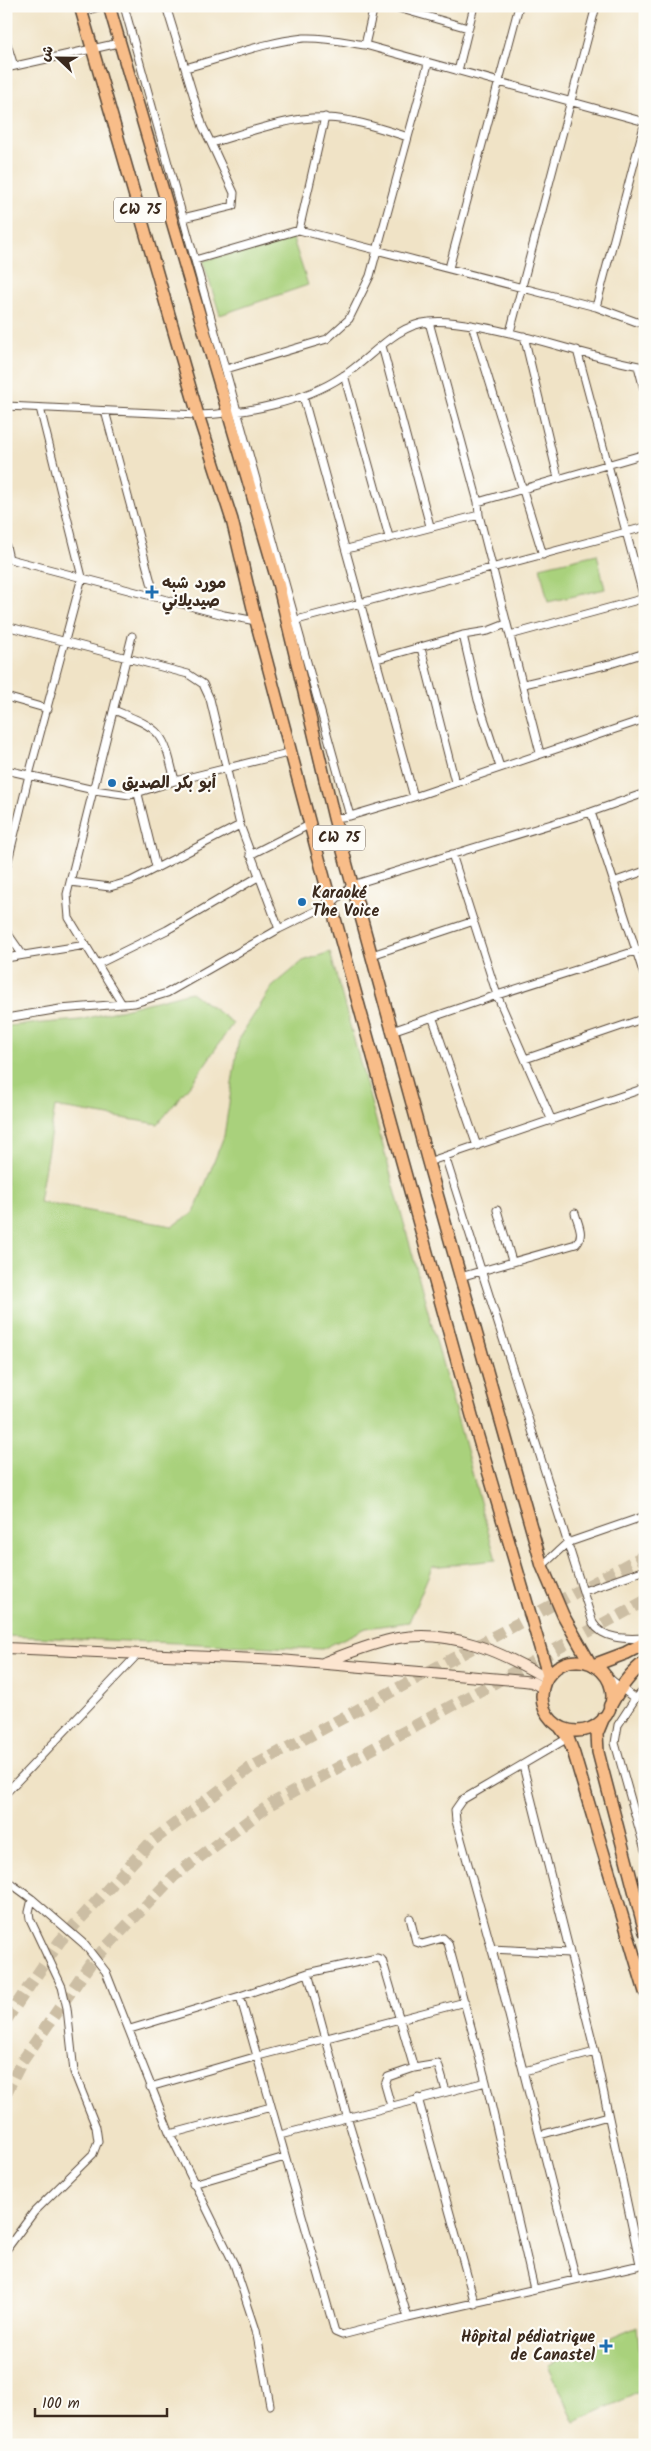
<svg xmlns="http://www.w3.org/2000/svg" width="651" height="2451" viewBox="0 0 651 2451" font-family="Kalam,'Playpen Sans Arabic',sans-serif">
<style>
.green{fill:#a9d17c;stroke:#727e4d}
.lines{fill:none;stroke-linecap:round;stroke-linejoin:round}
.motorway-tunnel{stroke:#ccbea4;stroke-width:12;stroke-dasharray:12 6;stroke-linecap:butt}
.minor-casing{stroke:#564637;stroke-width:9}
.secondary-casing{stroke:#564637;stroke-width:12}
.primary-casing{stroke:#564637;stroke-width:14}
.motorway-casing{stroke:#564637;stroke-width:15}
.minor{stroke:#fff;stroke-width:7}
.secondary{stroke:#fce5d0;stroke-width:10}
.primary{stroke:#f8bd89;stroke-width:11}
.motorway{stroke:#f8bd89;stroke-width:12}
.poi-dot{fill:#1f6fb2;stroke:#fdfcf7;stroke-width:2}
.labels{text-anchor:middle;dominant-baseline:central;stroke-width:4.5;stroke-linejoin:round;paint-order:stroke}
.shield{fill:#fdfcf7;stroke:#75695f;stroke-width:1}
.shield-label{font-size:15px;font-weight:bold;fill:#3b2a1e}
.poi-label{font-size:16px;font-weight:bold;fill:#3b2a1e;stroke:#fdfcf7;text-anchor:start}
</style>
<rect width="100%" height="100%" fill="#fdfcf7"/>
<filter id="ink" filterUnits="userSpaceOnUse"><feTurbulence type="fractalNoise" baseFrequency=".02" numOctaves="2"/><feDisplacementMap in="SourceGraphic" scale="10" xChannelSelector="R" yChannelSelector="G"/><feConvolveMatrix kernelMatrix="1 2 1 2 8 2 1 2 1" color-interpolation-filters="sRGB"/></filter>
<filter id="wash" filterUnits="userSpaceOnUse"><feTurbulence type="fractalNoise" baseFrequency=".0096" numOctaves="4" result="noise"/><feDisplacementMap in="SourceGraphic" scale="20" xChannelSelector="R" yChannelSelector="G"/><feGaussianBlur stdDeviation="1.12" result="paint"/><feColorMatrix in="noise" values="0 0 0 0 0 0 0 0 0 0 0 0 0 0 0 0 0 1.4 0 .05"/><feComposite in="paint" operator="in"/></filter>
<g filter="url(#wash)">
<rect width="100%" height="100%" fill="#f0e3c6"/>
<path class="green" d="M292,236l16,49 -88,30 -17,-54z
M597,554l8,35 -57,13 -8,-35z
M330,952l166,608 -64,7 -23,55 -43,6 -44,21 -316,-13v-610l74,-6 111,-28 42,31 -38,56 -37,45 -103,-17 -16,95 133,24 22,-13 30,-77 15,-98 33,-51 31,-26z
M637,2327l7,63 -69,32 -27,-57z"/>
</g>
<g filter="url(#ink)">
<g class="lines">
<path class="motorway-tunnel" d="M6,2020l54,-79 92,-100 98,-73 395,-213
M6,2093l15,-30 69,-99 84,-88 97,-72 374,-203"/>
<g class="minor-casing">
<path id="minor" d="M124,6l226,810
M166,6l37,121 8,16c35,-10 79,-27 116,-25 27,1 55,11 81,19
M391,6l77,22
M82,12l20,-6
M6,41l8,25
M365,45l9,-39
M6,68l113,-25
M185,68c39,-10 79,-26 119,-30 20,-1 42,4 61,7l280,77
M458,71l16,-65
M183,218l50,-12 1,-13 -23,-50
M299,230l26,-113
M195,260l104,-30 297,77 49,18
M449,268l70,-262
M596,307l49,-185
M429,322l49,180 1,13 61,238
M472,325l71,230
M510,332l86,-326
M524,336l34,142
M382,346l48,180
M577,350l68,252
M638,366l7,27
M226,369l101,-30 22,-20 21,-43 58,-212
M344,375l45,162
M303,396l111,401
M6,406l192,9c46,-1 106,-13 145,-39 27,-17 52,-51 86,-54 17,-2 37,2 53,5 55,10 108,31 163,40
M105,411l50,186
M478,502l167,-48
M6,546l3,13
M347,549l132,-34
M6,558l218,57 32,6
M293,621l352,-94
M6,626l182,48 15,10 7,15 30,126 39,104
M463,635l15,65 22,67
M510,635l135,-37
M421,648l34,134
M377,659l86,-24 25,-4 18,-7
M524,684l86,-20 35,-11
M6,697l42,12
M114,710c48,20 49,20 61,71
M6,770l88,20 36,5 45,-14 117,-29
M138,794l18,73
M591,812l54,166
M334,818l16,-2 64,-19 231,-78
M452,854l45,141 55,126
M250,855l61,-31
M6,869l23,-94 53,-198 -42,-169
M70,882l40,5 21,-6 109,-56
M613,882l32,-11
M6,931l16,23
M372,955l102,-34
M6,958l80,-13
M98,964l69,-34 91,-53
M122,1004l-53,-86 -2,-24 65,-258
M6,1018l54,-9 75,-6 32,-10 112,-64 53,-26 20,-18 239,-73 54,-19
M433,1019l44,127
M392,1031l105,-36 148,-47
M525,1059l120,-41
M445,1156l148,467c10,17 34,16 52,15
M428,1162l217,-74
M497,1210l15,51
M460,1277l116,-33c9,-9 2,-20 -1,-31
M542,1566l25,-23 78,-27
M584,1591l61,-21
M604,1674l31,25 -17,26 -3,18 30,107
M635,1699l10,-10
M568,1738l-106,62 -7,10 1,11 42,151 78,307
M523,1766l72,286 45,212
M6,1793l131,-138
M6,1880l26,19 52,45 22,28 64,162 64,130 22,66 14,75
M410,1918l6,24 6,2 21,-6 5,5 38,139 48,207
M491,1949l78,4
M308,1973l39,143 61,202
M240,1996l95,336 7,3 66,-17 237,-54
M130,2029l110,-33 68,-23 69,-15 5,2 3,9 29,99
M524,2071l71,-19
M150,2087l108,-31 207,-54
M418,2098l57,206
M391,2106l-6,-21 3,-8 26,-9 24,-4 8,27
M170,2134l101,-27
M280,2135l206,-53
M540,2135l68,-19
M193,2184l92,-27
M6,2250l28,-38 59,-58 5,-13 -2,-14 -22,-55 -7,-64 -5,-21 -32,-68 -1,-7 3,-13"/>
</g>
<g class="secondary-casing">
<path id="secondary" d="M6,1648l274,12 244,21 8,1 11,6
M325,1662c24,-9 48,-19 73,-24 54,-9 103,14 148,40"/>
</g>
<g class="primary-casing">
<path id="primary" d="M80,6l118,409 34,105 24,101 78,294 140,508 74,252
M109,6l169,577 56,235 94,344 114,404 21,49 27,48
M542 1696a35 35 0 1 1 70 0a35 35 0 1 1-70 0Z
M604,1717l-7,17 1,18 47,180
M559,1726l9,12 6,16 71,238"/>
</g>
<g class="motorway-casing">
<path id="motorway" d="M594,1665l32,-12 19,-10
M610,1706c9,-17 19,-32 35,-44"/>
</g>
<use href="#minor" class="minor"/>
<use href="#secondary" class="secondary"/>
<use href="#primary" class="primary"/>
<use href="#motorway" class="motorway"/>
</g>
</g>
<g class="poi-dot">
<path d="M149.5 584.5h5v5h5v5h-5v5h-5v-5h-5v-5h5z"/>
<circle cx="112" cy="783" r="5"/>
<circle cx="302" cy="902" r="5"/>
<path d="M603.5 2338.5h5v5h5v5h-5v5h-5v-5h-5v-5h5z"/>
</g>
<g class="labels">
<g class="shield">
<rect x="114" y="197.5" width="52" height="25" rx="4"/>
<rect x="313" y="825.5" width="52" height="25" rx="4"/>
</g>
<g class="shield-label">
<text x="140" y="210">CW 75</text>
<text x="339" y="838">CW 75</text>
</g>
<g class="poi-label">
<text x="162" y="583">مورد شبه<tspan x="162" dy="18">صيديلاني</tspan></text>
<text x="122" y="783">أبو بكر الصديق</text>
<text x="312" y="893">Karaoké<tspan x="312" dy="18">The Voice</tspan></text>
<text x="595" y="2337" text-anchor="end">Hôpital pédiatrique<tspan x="595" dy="18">de Canastel</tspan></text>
</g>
</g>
<rect width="651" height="2451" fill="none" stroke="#fdfcf7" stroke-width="25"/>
<g transform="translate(58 58) rotate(292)" stroke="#fdfcf7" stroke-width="4" paint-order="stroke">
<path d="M0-4L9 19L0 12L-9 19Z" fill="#3b2a1e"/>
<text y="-8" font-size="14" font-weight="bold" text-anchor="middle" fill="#3b2a1e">ش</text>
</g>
<path d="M35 2408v8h132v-8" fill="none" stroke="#3b2a1e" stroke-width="2.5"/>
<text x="42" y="2408" font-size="15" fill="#3b2a1e" stroke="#fdfcf7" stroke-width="4" paint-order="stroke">100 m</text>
</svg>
